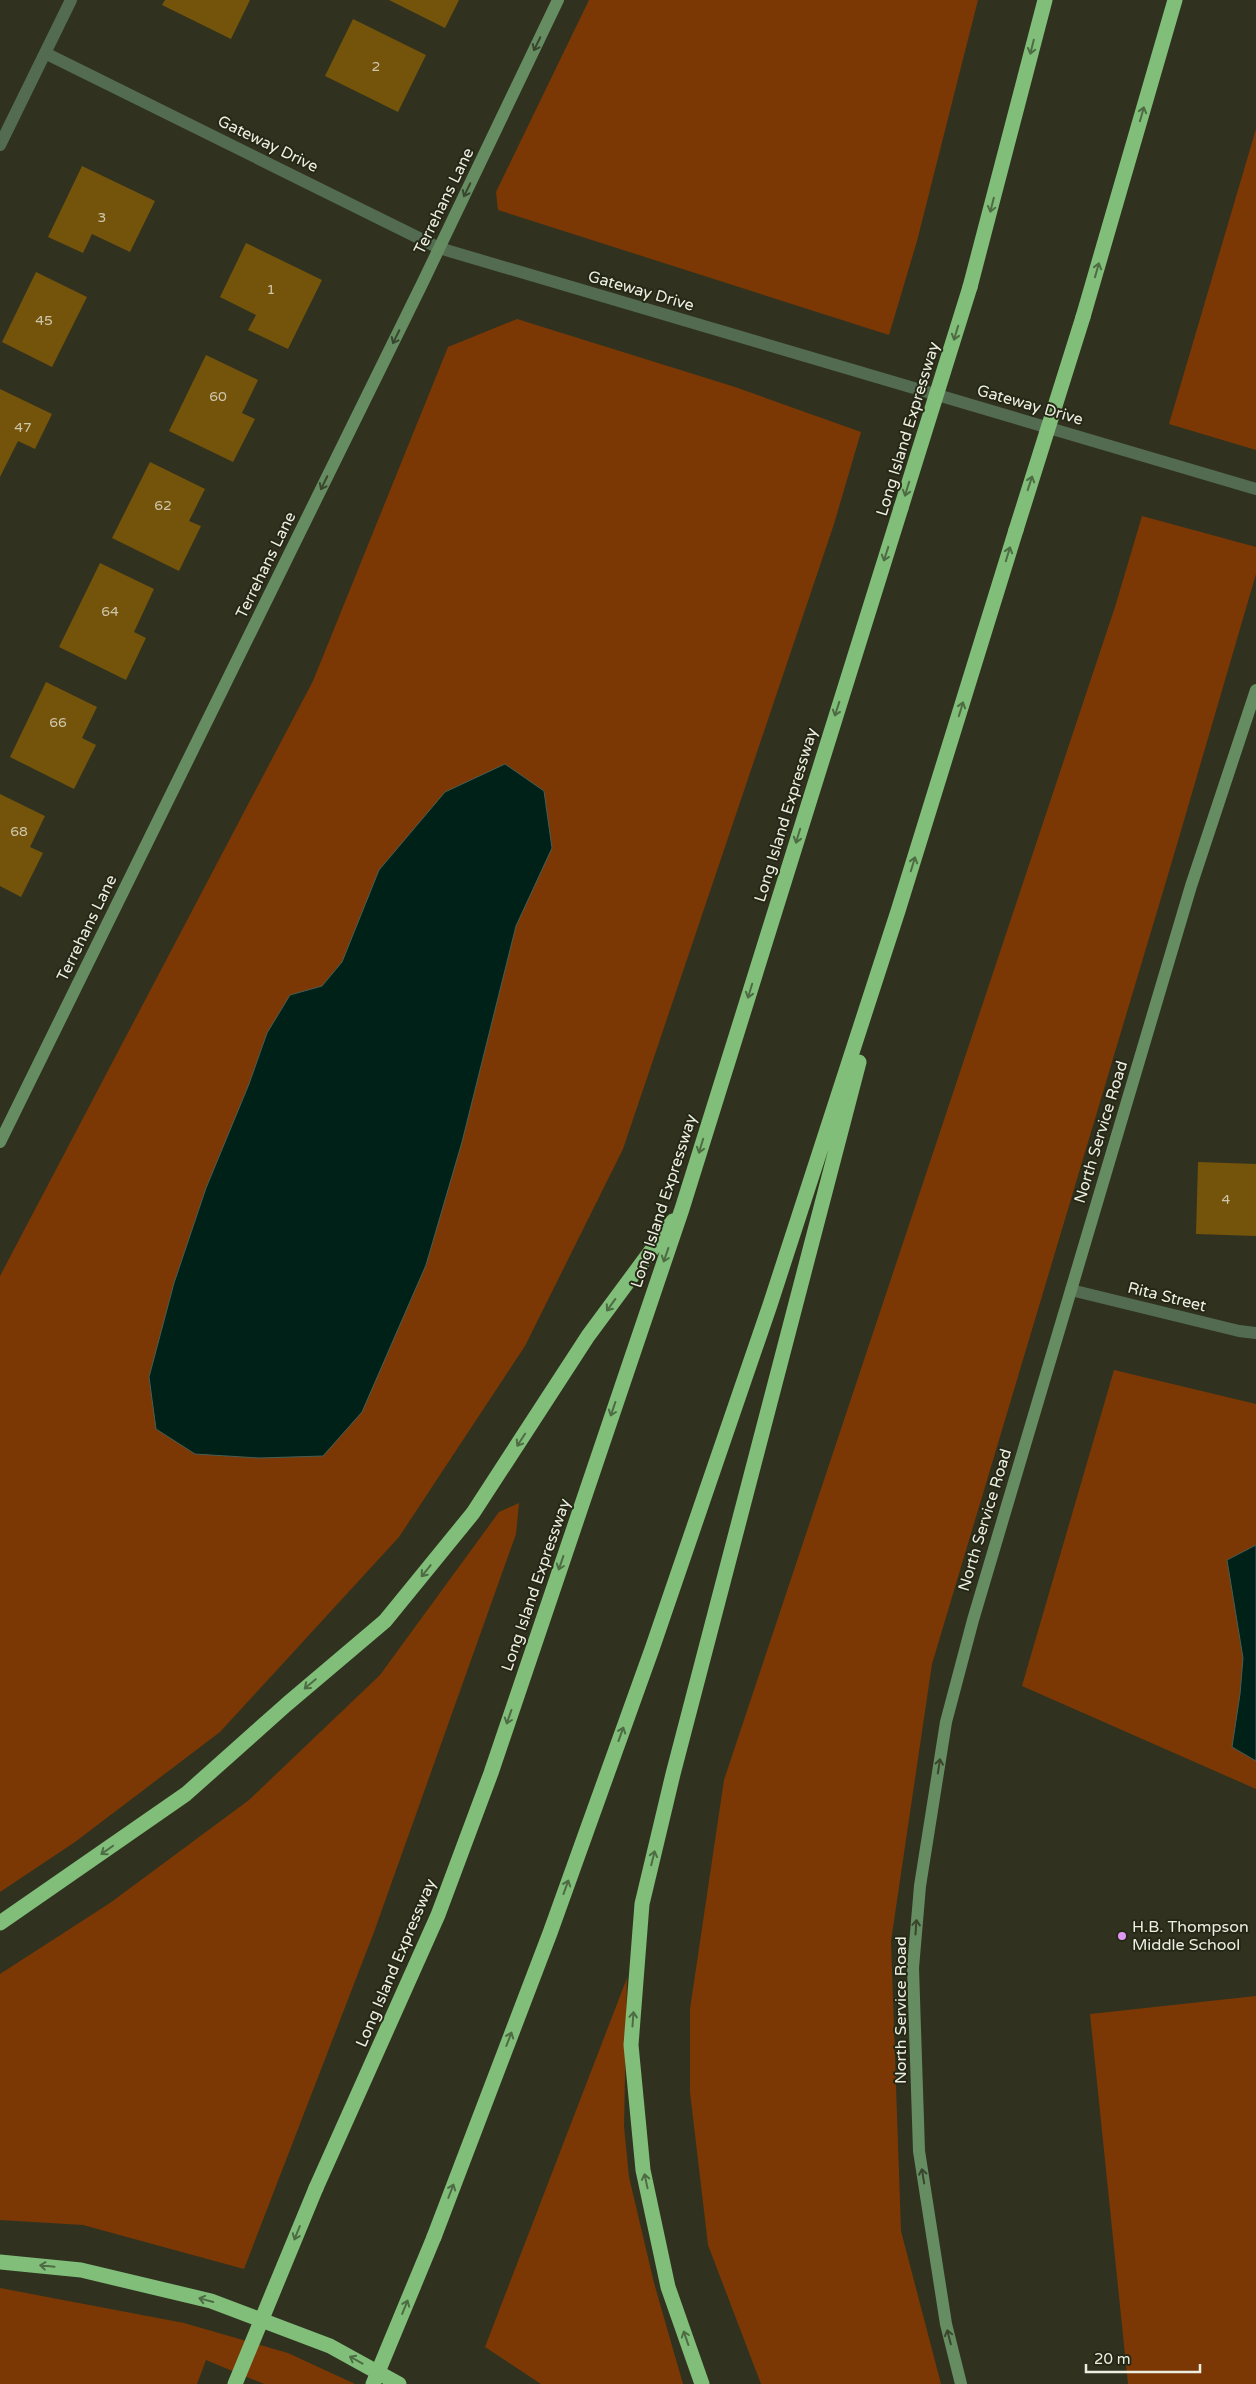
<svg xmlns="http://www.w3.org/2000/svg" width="1256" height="2384" viewBox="0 0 1256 2384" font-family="'Varela Round',sans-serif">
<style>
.green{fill:#7b3804}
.water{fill:#002118;stroke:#475e55}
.building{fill:#74530b}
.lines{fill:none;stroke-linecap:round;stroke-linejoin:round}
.minor{stroke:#536c51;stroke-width:12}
.tertiary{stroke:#536c51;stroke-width:12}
.secondary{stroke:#668d62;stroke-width:12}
.motorway{stroke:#80be7a;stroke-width:15}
.motorway-bridge{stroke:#80be7a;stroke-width:15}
.oneway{stroke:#39462d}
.oneway2{stroke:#4e6c43}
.poi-dot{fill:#dd98f3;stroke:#262816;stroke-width:2}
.labels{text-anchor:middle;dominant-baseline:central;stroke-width:4;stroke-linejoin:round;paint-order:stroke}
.number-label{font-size:14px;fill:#cfc7ac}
.street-label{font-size:16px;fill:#edeee2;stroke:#262816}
.poi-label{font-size:16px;fill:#edeee2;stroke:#262816;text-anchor:start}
</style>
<rect width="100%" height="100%" fill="#30321f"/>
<path class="green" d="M589,0h389l-61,241 -28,94 -391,-125 -2,-18z
M1256,129v321l-87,-26z
M517,319l218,68 126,45 -27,92 -211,625 -98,197 -126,191 -179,195 -145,110 -75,50v-616l313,-595 135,-334z
M1142,516l114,31v27l-83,284 -241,806 -41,277 10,290 40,153h-180l-53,-139 -18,-153v-83l34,-229 391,-1173z
M1114,1370l142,34v141l-29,16 16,97 -3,36 -8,53 24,14v28l-234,-103z
M519,1503l-3,31 -142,398 -130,337 -161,-44 -83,-5v-246l110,-71 139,-103 131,-125 119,-163z
M627,1978l-3,148 5,51 25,106 29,101h-142l-56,-37z
M1256,1996v388h-128l-38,-370z
M0,2288l184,35 104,30 67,31h-91l-58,-24 -9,24h-197z"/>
<path class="water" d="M505,764l39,27 8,57 -36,78 -54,216 -36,123 -64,147 -39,44 -64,2 -64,-4 -39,-25 -7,-52 25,-94 32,-95 43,-104 18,-51 23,-38 32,-9 20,-24 37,-92 66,-78z
M1256,1545v216l-24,-14 8,-53 3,-36 -16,-98z"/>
<path class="building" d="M165,0h85l-19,39 -69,-34z
M389,0h70l-14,28z
M353,19l73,36 -28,57 -73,-36z
M82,166l73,35 -25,51 -38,-18 -9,19 -35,-16z
M246,243l76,37 -34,69 -40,-19 8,-15 -36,-18z
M36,272l51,25 -35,70 -50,-25z
M206,355l52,25 -16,33 13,6 -22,43 -64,-31z
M0,389l52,25 -17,35 -17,-8 -18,36z
M150,462l55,27 -16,32 12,5 -22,45 -67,-33z
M100,563l54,26 -20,43 12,6 -20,42 -67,-33z
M46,682l51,25 -15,31 14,7 -22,44 -64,-32z
M0,794l45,22 -15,31 13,6 -22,44 -21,-11z
M1198,1162l58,2v72l-60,-2z"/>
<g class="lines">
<path class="minor" d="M45,53l394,195
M0,145l71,-145
M1071,1290l168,41 17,2"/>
<path class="tertiary" d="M439,248l817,241"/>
<path class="secondary" d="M0,1142l422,-858 136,-284
M961,2384l-15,-60 -27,-173 -6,-183 7,-82 26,-164 27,-102 218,-734 65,-196"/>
<path class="motorway" d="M970,287l75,-287
M1083,317l92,-317
M0,1923l186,-129 101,-90 98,-83 88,-108 115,-177 85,-115
M316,2188l122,-273 53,-142 191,-564 219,-701
M434,2237l116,-304 102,-284 118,-344 128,-394 118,-381
M0,2262l81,8 130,31 119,45 69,38
M702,2384l-34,-97 -25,-117 -12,-125 11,-141 31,-130 186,-712"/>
<path class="motorway-bridge" d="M901,508l69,-221
M1016,530l67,-213
M235,2384l81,-196
M373,2384l61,-147"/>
</g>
<defs><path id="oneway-shaft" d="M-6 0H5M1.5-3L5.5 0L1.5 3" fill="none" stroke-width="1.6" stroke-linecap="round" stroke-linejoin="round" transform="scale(1.25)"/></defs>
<g class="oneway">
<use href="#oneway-shaft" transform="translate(537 44) rotate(116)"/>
<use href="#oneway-shaft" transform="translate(467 190) rotate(116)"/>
<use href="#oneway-shaft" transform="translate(396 337) rotate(116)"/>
<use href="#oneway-shaft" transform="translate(324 483) rotate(116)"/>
<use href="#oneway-shaft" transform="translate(939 1766) rotate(-81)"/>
<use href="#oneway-shaft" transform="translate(916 1927) rotate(-86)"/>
<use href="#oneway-shaft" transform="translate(923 2176) rotate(-99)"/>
<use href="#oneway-shaft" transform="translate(949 2337) rotate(-104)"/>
</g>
<g class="oneway2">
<use href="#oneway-shaft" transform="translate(1032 47) rotate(104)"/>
<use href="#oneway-shaft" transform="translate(1142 114) rotate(-74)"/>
<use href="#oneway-shaft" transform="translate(992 205) rotate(104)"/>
<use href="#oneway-shaft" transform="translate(1097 270) rotate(-74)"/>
<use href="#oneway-shaft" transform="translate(956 333) rotate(107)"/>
<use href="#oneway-shaft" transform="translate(1030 483) rotate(-72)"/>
<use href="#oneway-shaft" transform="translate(907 489) rotate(107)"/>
<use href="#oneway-shaft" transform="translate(886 554) rotate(108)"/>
<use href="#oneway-shaft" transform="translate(1008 554) rotate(-73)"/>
<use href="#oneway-shaft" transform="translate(837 709) rotate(108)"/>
<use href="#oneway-shaft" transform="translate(961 709) rotate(-73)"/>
<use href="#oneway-shaft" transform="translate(798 836) rotate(107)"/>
<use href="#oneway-shaft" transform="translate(913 864) rotate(-73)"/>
<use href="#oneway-shaft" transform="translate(750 991) rotate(107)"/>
<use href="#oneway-shaft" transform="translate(701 1146) rotate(107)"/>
<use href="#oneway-shaft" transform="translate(666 1255) rotate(109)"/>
<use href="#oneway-shaft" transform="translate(611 1305) rotate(126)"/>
<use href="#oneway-shaft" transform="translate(613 1409) rotate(109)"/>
<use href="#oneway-shaft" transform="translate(521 1440) rotate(123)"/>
<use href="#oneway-shaft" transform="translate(561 1563) rotate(109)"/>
<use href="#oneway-shaft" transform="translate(426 1571) rotate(129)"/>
<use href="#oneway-shaft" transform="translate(310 1684) rotate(140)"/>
<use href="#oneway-shaft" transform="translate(509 1717) rotate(109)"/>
<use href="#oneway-shaft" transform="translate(621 1734) rotate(-70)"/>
<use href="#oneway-shaft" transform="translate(107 1850) rotate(145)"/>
<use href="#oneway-shaft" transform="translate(653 1858) rotate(-76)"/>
<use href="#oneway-shaft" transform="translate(566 1887) rotate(-70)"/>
<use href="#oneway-shaft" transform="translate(633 2019) rotate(-86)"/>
<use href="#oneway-shaft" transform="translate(509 2039) rotate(-69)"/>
<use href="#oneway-shaft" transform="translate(646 2181) rotate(-102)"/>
<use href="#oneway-shaft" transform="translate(451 2191) rotate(-69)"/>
<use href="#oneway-shaft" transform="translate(297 2233) rotate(112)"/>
<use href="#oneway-shaft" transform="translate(47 2266) rotate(-174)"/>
<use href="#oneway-shaft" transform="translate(206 2300) rotate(-165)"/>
<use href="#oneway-shaft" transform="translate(405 2307) rotate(-68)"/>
<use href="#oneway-shaft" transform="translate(686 2338) rotate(-109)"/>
<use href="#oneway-shaft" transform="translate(356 2360) rotate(-151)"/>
</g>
<circle class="poi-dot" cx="1122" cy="1936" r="5"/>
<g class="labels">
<g class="number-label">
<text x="376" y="66">2</text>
<text x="102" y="217">3</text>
<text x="271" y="289">1</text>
<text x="44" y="320">45</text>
<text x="218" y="396">60</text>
<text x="23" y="427">47</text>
<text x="163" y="505">62</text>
<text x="110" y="611">64</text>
<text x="58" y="722">66</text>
<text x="19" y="831">68</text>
<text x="1226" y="1199">4</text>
</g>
<g class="street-label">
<text transform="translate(268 144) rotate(26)">Gateway Drive</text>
<text transform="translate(444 201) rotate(-64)">Terrehans Lane</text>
<text transform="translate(641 291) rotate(16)">Gateway Drive</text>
<text transform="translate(1030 405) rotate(16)">Gateway Drive</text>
<text transform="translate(908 429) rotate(-73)">Long Island Expressway</text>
<text transform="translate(266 565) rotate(-64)">Terrehans Lane</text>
<text transform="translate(786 815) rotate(-73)">Long Island Expressway</text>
<text transform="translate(87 928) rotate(-64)">Terrehans Lane</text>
<text transform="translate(1101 1132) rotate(-73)">North Service Road</text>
<text transform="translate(664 1201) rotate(-72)">Long Island Expressway</text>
<text transform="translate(1167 1297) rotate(14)">Rita Street</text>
<text transform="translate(985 1520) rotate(-73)">North Service Road</text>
<text transform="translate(536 1585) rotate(-71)">Long Island Expressway</text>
<text transform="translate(396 1963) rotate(-67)">Long Island Expressway</text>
<text transform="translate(901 2010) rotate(-90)">North Service Road</text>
</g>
<g class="poi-label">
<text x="1132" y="1927">H.B. Thompson<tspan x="1132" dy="18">Middle School</tspan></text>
</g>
</g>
<path d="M1086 2364v8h114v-8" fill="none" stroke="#edeee2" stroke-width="2.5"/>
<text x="1094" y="2364" font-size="15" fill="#edeee2" stroke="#262816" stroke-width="4" paint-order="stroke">20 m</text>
</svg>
